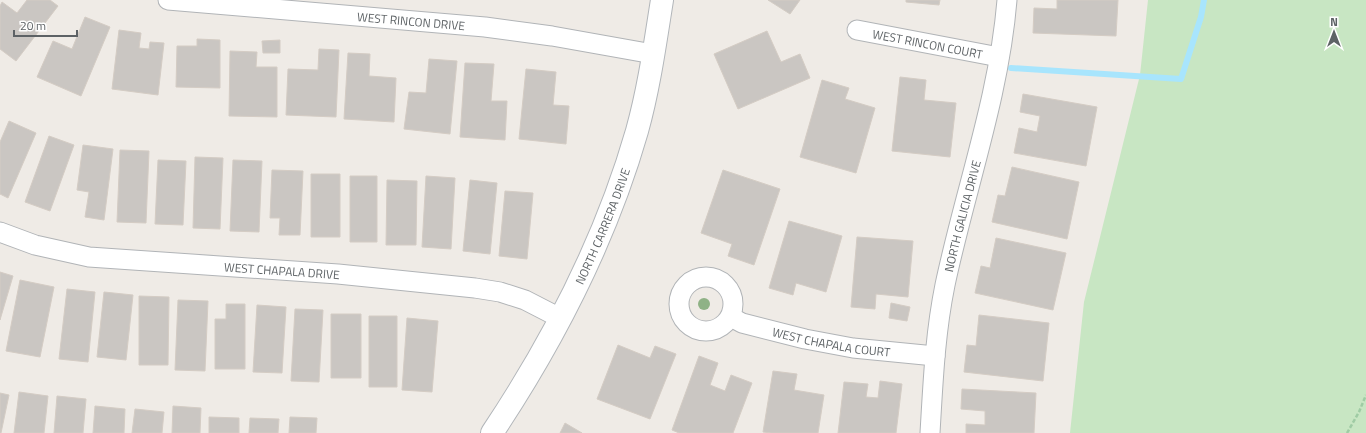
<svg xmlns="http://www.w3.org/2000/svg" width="1366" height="433" viewBox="0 0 1366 433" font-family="'Titillium Web',sans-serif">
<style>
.green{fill:#c8e6c3}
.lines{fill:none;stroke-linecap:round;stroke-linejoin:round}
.stream{stroke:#a8e5fd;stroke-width:6}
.building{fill:#cac6c2;stroke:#d4ccc4}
.street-casing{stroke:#b1b4b7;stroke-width:21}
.secondary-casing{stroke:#b2b6ba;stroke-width:24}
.path{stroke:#9fcba4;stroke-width:2.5;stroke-dasharray:4 2;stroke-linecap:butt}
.street{stroke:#fff;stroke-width:19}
.secondary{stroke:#fff;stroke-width:22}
.tree{fill:#8fb286}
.labels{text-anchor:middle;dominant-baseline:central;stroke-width:4;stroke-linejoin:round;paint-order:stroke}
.street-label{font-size:12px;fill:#5d6265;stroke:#fff}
</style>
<rect width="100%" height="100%" fill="#efebe6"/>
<path class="green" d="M1148,0h218v433h-296l14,-131 56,-227z"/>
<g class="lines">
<path class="stream" d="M1011,68l170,11 20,-62 3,-17"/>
</g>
<path class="building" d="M27,0h23l8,6 -42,55 -16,-12v-43l2,-4 15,11z
M768,0h32l-10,14z
M906,0h34l-1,5 -33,-3z
M1057,0h61l-2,36 -83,-3 1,-25 23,1z
M85,17l25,10 -29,69 -44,-19 16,-36 19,8z
M119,30l22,3 -2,15 10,1 1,-7 14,1 -6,52 -46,-6z
M767,31l14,31 19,-8 10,24 -72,31 -24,-55z
M197,39l23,1v48l-44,-1 1,-41h20z
M280,40v13h-17l-1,-12z
M319,49l20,1 -3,67 -50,-2 2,-46 30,1z
M230,51l27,1 -1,15h21v50l-48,-1z
M348,53l22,1 -1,22 27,2 -2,44 -50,-3z
M429,59l28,2 -7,73 -46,-5 5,-37 17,1z
M465,63l29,1 -3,37h16l-2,39 -45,-3z
M526,69l30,3 -3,33 16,1 -3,38 -47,-5z
M900,77l26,3 -2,20 32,3 -6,54 -58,-6z
M822,80l27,8 -4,11 30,9 -19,65 -56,-16z
M1023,94l74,13 -11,59 -72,-13 5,-25 18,4 3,-16 -20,-4z
M9,121l27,12 -28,65 -8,-4v-52z
M49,136l25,9 -24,66 -25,-9z
M83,145l30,4 -9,71 -19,-3 4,-25 -12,-2z
M120,150l29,1 -3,72 -29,-1z
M195,157l28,1 -3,71 -27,-1z
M158,160l28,1 -3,64 -28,-1z
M233,160l29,1 -3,71 -29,-1z
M1012,167l67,15 -12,57 -75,-17 6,-27 7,1z
M272,170l31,1 -3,64h-21l1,-17h-10z
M723,170l57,19 -26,76 -26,-9 4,-12 -31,-11z
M311,174h29v63h-29z
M350,176h27v66h-27z
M426,176l29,2 -4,71 -29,-2z
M387,180l30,1 -1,64h-30z
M470,180l27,3 -7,71 -27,-3z
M505,191l28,2 -6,66 -28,-3z
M789,221l53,15 -16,56 -30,-9 -3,12 -24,-7z
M857,237l56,4 -5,56 -32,-3 -1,15 -24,-2z
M996,238l70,15 -13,57 -78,-17 6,-27 9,2z
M0,272l13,4 -13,44z
M20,280l34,7 -14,70 -34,-6z
M67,289l28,3 -7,70 -29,-3z
M104,292l29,3 -7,65 -29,-3z
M139,296l30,1 -1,68h-29z
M178,300l30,1 -3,70 -30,-1z
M891,303l19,4 -3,14 -18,-3z
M226,304h19v65h-30v-50h11z
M257,305l29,2 -4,66 -29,-1z
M295,309l28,1 -4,72 -28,-1z
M331,314h30v64h-30z
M979,315l70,8 -6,58 -79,-9 3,-27 9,1z
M369,316h28v71h-28z
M407,318l31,3 -6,71 -30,-2z
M618,345l32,13 5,-12 21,8 -26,65 -53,-20z
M699,356l19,7 -8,22 15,6 6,-16 21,8 -19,50h-54l-7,-3z
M773,371l24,3 -3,16 30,5 -6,38h-47l-8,-1z
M880,381l22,3 -6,49h-58l6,-51 24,2 -2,13 12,1z
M962,389l74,4 -2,40h-68v-9l19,1v-14l-24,-2z
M19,392l29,4 -4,37h-30z
M0,393l9,2 -8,38h-1z
M57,396l29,3 -3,34h-29z
M95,406l30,3 -1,24h-31z
M173,406l28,2 -1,25h-28z
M135,409l29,3 -2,21h-30z
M209,417l30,1v15h-30z
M290,417l27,1 -1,15h-27z
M250,418l29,1 -1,14h-29z
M565,423l17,10h-22z"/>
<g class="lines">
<g class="street-casing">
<g id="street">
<path id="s1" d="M168,0l317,27 67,9 101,18"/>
<path id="s2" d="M857,30l142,27"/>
<path id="s3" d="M0,232l35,13 54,12 249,17 137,14 25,4 25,8 35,18"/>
<circle cx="706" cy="304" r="27"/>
<path id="s4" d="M731,317l11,6 63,16 48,9 82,8"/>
<path id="s5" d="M930,433c3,-50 5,-99 15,-148 20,-95 54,-187 62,-285"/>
</g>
</g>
<g class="secondary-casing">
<g id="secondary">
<path id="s6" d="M492,433c62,-93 114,-194 145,-302 12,-43 18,-87 25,-131"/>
</g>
</g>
<path class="path" d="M1347,433l12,-21 7,-17"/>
<use href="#street" class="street"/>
<use href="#secondary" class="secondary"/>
</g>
<circle class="tree" cx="704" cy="304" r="6"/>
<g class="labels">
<g class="street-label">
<text stroke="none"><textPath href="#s1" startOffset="244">WEST RINCON DRIVE</textPath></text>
<text stroke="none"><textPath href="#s2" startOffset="72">WEST RINCON COURT</textPath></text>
<text stroke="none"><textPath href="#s5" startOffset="220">NORTH GALICIA DRIVE</textPath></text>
<text stroke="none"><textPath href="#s6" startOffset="235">NORTH CARRERA DRIVE</textPath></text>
<text stroke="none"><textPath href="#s3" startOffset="286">WEST CHAPALA DRIVE</textPath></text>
<text stroke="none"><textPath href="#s4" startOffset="104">WEST CHAPALA COURT</textPath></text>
</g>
</g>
<g transform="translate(1334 32)" stroke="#ffffff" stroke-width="3" paint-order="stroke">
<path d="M0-3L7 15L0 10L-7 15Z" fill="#5d6265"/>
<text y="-6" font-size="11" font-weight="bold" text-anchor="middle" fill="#5d6265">N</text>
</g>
<path d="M14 30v6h63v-6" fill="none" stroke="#5d6265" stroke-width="2"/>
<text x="20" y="30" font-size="12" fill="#5d6265" stroke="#ffffff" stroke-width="3" paint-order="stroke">20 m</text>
</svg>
